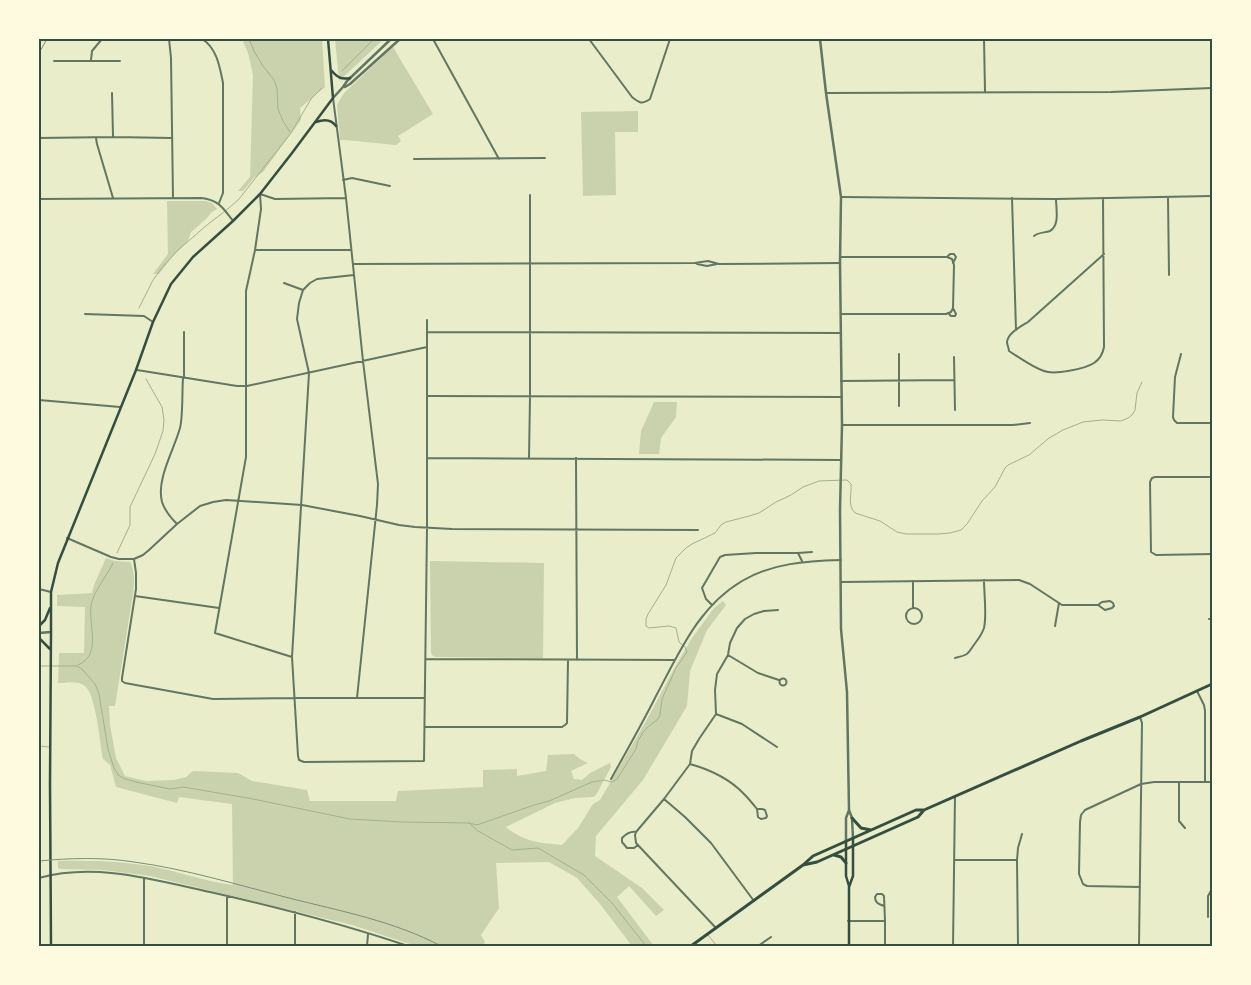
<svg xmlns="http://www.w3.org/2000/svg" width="1251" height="985" viewBox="0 0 1251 985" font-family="'Space Grotesk',sans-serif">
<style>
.green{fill:#cad2ad}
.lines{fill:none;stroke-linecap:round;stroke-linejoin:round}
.stream{stroke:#a3b18a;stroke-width:1}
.service{stroke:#617663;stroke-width:0.5}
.minor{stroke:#617663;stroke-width:2}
.tertiary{stroke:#617663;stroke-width:2.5}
.secondary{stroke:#344e41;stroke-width:2.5}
.primary{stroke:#344e41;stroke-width:3}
.rail{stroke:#7c8e77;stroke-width:1}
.neatline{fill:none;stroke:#344e41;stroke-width:2}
</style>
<rect width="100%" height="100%" fill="#e9edc9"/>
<path class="green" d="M242,39h53l1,1 26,-1 3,48 -25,21 1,12 -38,52 -9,6 -11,13h-5l12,-14 3,-102 -5,-22z
M335,39h49l-45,42z
M393,47l40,67 -35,22 3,5 -5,4 -51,-5h-5l-3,-35 7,-12z
M638,111v21h-23l1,63 -33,1 -2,-84z
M167,201h38l7,2 5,6 -5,3 -6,7 -15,13 -3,9 -16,16 -13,17h-6l15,-20z
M654,402h23l-1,15 -15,21 -2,16h-20l2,-23z
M106,558l9,3 15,1c6,11 4,26 2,38l-17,106h-6l1,19 6,33 9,18 21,5 28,-1 12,-3 7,-6 45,2 14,8 55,9 3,11h86l2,-10 85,-4v-17l34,-1v7l29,-5 2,-16 26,-1 6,5 8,4 -17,8 3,8 8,1 8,-7 20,-10 1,4 -15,28 -3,2 -18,1 -20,5 -49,24c18,15 33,16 56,18l16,-17 15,-24 7,-4 45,-77 31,-58 16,-27 22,-30 9,-7 3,4 -19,25 -17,41 -3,35 -44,74 -47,56 -1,20 47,32 22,22 -8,6 -27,-30 -12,11 37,49h-22l-32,-42 -23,-26 -28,-16 -53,1 3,45 -18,27 4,7 -2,4h-37l-4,-2 -1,2h-25l-64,-21 -202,-49 -47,-6 -43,-1 -2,-1v-7c31,-1 62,0 92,5 28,5 56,16 83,19l-1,-81 -53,-7 -2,6 -61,-16 -6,-22 -7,-6c-3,-15 -7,-64 -18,-73 -7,-6 -18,-3 -27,-3l1,-30h25l1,-46 -28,-1v-11l35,-2 2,-8z
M430,561l114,2 -1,95 -108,-1 -3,-2 -1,-2z"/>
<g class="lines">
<path class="stream" d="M249,39l5,12 9,15 11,14 3,8 1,21 5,12 7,11
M342,71l32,-32
M139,308l14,-28 8,-11 16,-18 30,-26 22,-17 10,-9 52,-66 20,-34 11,-11
M117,553l13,-28v-18l25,-53 8,-23 1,-11 -2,-13 -16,-28
M78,665c26,-11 8,-43 14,-64 5,-14 15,-25 21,-38
M39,666h38l5,3 13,15 4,10 9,55 6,19 4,7 5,3 13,4 34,7 13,-2 65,11 102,21 52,3 67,1 9,8 34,19 26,-2 46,27 28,28 34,43
M469,823l8,2 57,-20 15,-4 43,-19 12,-2 8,2 5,-3 19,-30 2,-8 5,-9 5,-5 10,-8 2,-4 2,-16 14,-31 11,-16 -2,-5 -6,-5 -3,-14 -7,-2 -20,2 -3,-2v-7l2,-5 18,-29 10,-27 10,-10 6,-4 23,-11 6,-8 5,-3 23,-6 10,-3 17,-11 15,-7 12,-8 16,-6 26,-1h2l4,4c1,10 -4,21 4,29l25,8 17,11 9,2h32l12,-1 11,-3 6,-6 15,-23 13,-14 10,-19 3,-3 21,-10 20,-17 14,-8 20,-8 19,-2 19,1 7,-3 4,-3 3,-5 2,-17 5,-11"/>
<path class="service" d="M39,746l10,1
M708,935l8,10"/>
<path class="minor" d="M169,39l2,19 2,140
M202,39c15,9 18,29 21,44v110l-4,10
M433,39l66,120
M589,39l43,58c8,6 9,8 18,2l20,-60
M984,39l1,52
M91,60l1,-9 10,-12
M54,61h66
M112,93l1,43
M826,93l285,-1 101,-4
M333,98l13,100 17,163 15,123 -1,21 -20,193
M39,138l74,-1 59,1
M96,138l1,6 16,54
M414,159l131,-1
M343,180l9,-2 38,8
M841,197l215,2 156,-3
M1168,197l1,78
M1012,198l4,132
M1103,198l1,149c-1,6 -4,12 -10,16 -9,6 -40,12 -50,8 -12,-4 -24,-13 -35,-20 0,-3 -2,-6 -2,-9 1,-9 13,-15 21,-20l76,-68
M39,199l162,-1c18,2 22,10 32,23
M1034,236c5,-4 10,-3 16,-5 10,-5 6,-23 6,-32
M255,250h96
M841,257h106l5,2 2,6 -1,43 -2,4 -5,2h-104
M947,257l3,-3h4l2,3 -3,6
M353,264l342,-1 13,-2 11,3 121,-1
M697,264l10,2 10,-2
M354,275l-37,4 -7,4 -7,7 -4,13 -2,16 12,54 -17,284 6,99 1,4 5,2 120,-1 3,-233v-208
M284,283l19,7
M948,313l3,3h4l1,-2 -3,-6
M85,314l59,2 9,6
M184,332v46
M427,332l414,1
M899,354v52
M1181,354l-6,23 -2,40 1,3 3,3h35
M954,357l1,53
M137,370l100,16h10l180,-39
M841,381l113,-1
M428,396l413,1
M39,400l81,7
M842,425h171l17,-2
M427,458l414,2
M529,458l1,-61v-202
M576,458l1,202
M1212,477h-57l-3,1 -2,4 1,70 5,3 56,-1
M177,524c-6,-6 -12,-13 -15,-22 -6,-23 12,-52 18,-74 3,-12 2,-36 3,-50
M67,538l44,19 8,2h15l9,-4 6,-5 28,-26 23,-18 13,-4 13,-2 76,5 58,11 39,9 16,2 37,2 246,1
M798,553l14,-1
M134,559l2,14v16l-14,89v3l3,2 88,16 82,-1h130
M841,582l178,-2 11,4 32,21h36l7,5 7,-2 2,-2 -1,-3 -3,-2 -8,1 -4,3
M39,589l12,3
M135,596l84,12
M711,604l-5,-5 -4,-11 18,-31 5,-2 31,-2h42l4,8
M913,608v-27
M906 616a8 8 0 1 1 16 0a8 8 0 1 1-16 0Z
M1209,619h3
M1055,626l4,-23
M728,655l30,18 21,7
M292,657l-77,-24 31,-176v-166l9,-41 6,-41 -1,-15 15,5 71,-1
M955,658c16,-4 12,-4 21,-16 3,-4 6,-8 8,-14 3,-13 0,-34 0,-48
M426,659l249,1
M779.5 682a3.5 3.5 0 1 1 7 0a3.5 3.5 0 1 1-7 0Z
M1197,691l7,14 1,6v71
M716,714l26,10 35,23
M425,727h137l3,-2 2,-2 1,-63
M690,764c21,6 39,14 54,30 5,5 9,10 13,15h5l3,1 2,6 -1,2 -5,1 -3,-2 -1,-8
M611,779c15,-27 31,-55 45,-83 23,-43 42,-89 86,-115 30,-18 65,-20 99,-21
M1179,782v39l6,7
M664,799l21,18 26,26 43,58
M636,832c-6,-1 -10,2 -14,6v4l5,6h7l4,-3
M954,860h63
M39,878c56,-16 116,2 171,14 67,15 133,32 198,54
M1140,887l-53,-1 -4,-2 -4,-10 1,-52 1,-7 4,-5 56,-26 13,-2h58
M884,906c-5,-2 -9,-3 -9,-9l2,-3h5l2,2 1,25
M1208,917v-21l4,-7
M848,921h37v25
M716,928l-80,-85 -1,-8 1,-3 28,-33 26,-35 2,-13 7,-12 17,-25 -1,-24 2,-16 11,-19 2,-12 7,-15 8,-9 9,-5 10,-3 14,-1
M144,946v-67
M227,946v-50
M295,946v-34
M367,946l1,-12
M758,946l13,-9
M953,946l2,-150
M1018,946l-1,-86 1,-12 4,-14
M1139,946l3,-223 -2,-6"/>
<path class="tertiary" d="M820,39l6,54 15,104 -1,66 2,162 -2,85 1,119 6,63 2,118 3,8 1,20
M345,87l5,-3 50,-45
M333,98l10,-11 4,-6 44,-42
M39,633l12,-1
M846,841v-23l3,-8"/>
<path class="secondary" d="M331,70c6,7 10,10 19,8
M316,122c8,-3 15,-3 20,4
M39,626l6,-6 5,-12
M39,638l11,11
M846,842v34l3,10
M51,946l-1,-162 1,-152v-40l7,-29 78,-193 17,-48 18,-38 22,-27 40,-36 27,-27 32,-41 41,-55 -5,-59
M849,946v-59l4,-11v-38"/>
<path class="primary" d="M852,818l9,10 10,2
M834,855l7,2 5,6
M803,865l14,-3 101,-45 6,-7 157,-69 59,-24 72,-33
M691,946l112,-81 10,-9 103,-46h7"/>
<path class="rail" d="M39,53l8,-14
M39,861c31,-3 64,-4 95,1 52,7 104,23 155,36 51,13 105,23 152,48"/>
</g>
<rect width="1251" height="985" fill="none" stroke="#fefae0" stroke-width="80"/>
<rect x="40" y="40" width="1171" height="905" class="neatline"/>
</svg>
